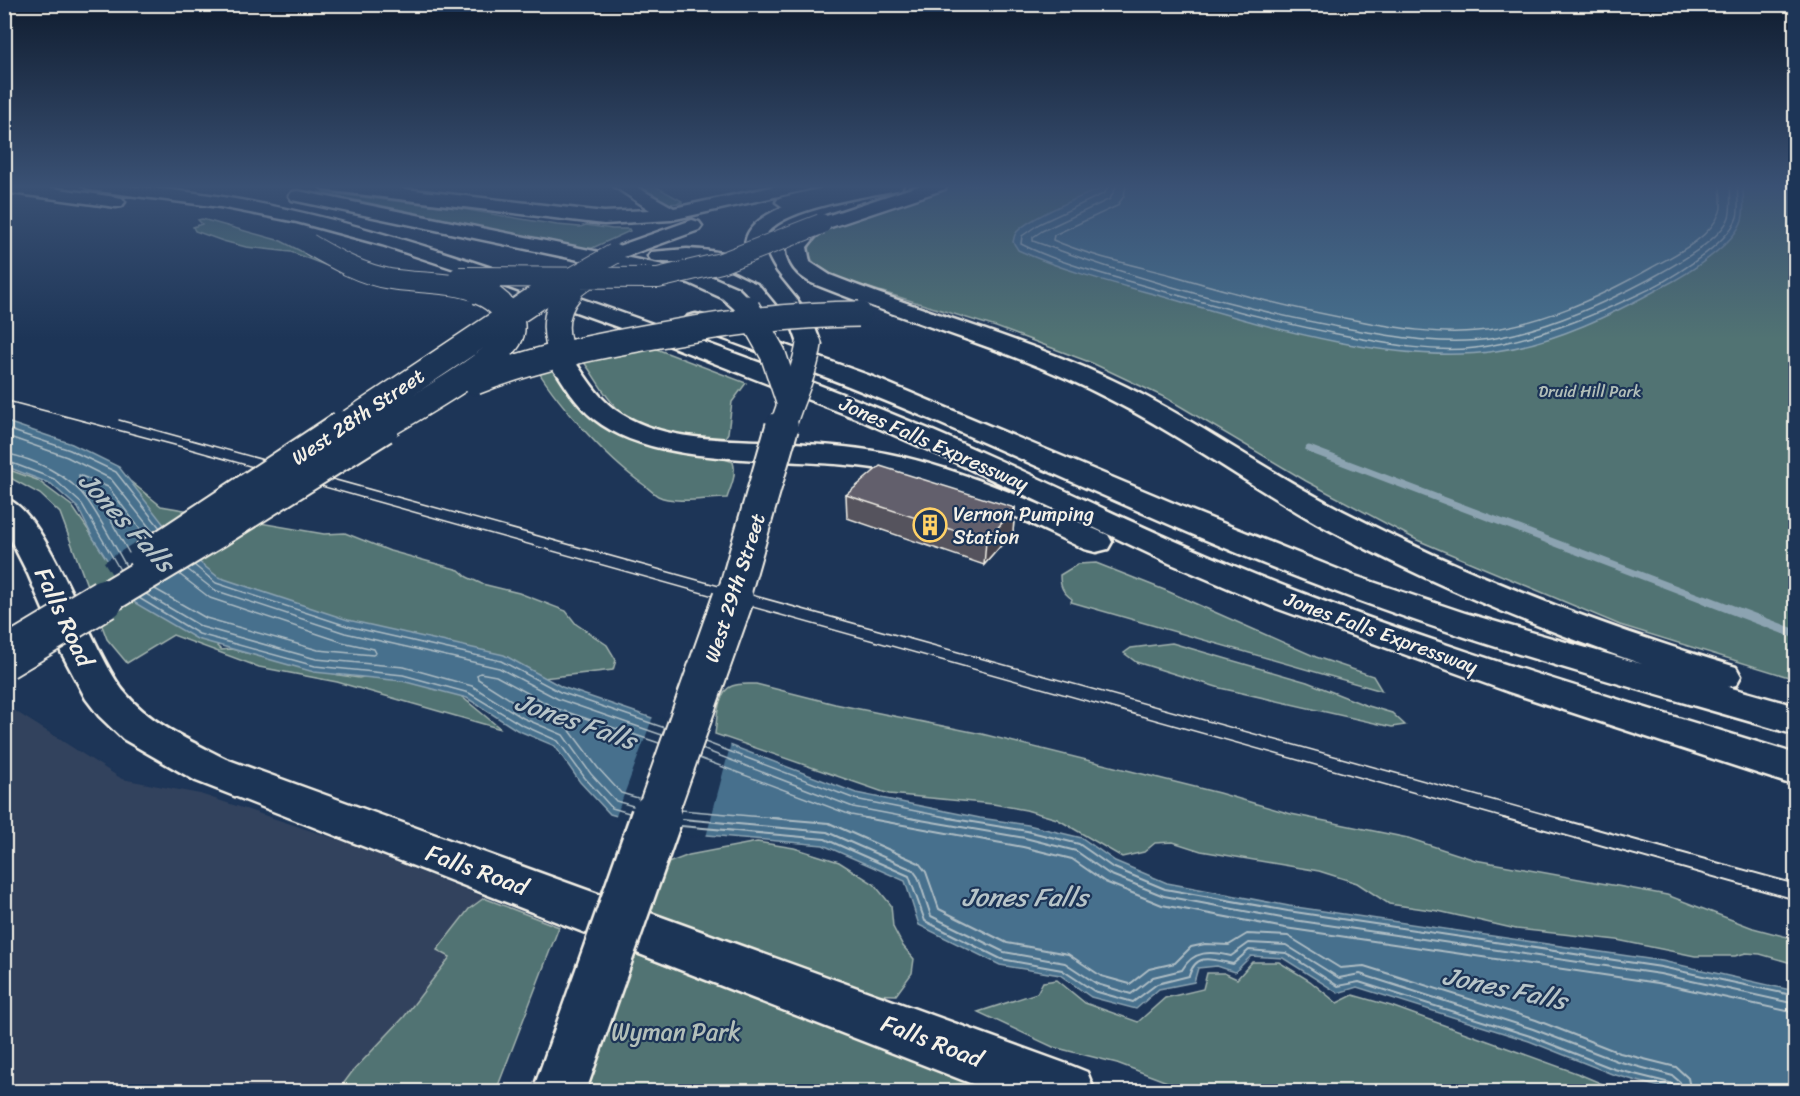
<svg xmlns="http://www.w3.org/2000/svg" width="1800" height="1096" viewBox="0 0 1800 1096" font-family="Sriracha,sans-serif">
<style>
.built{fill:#32425d}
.green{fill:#517373;stroke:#a2b2ae;stroke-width:1.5}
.water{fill:#466f8d;stroke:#8ca3b1;stroke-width:1.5}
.pier{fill:#1d3557}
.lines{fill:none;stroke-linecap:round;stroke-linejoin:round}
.shore-far1{stroke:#aebdc4;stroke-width:1.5}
.shore{stroke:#aebdc4;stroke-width:2}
.stream-far1{stroke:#8ca3b1;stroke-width:7}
.stream{stroke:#8ca3b1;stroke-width:9}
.secondary-casing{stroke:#f4f1e8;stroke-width:5}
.primary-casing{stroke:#f4f1e8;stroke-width:5}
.highway-casing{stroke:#f4f1e8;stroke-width:5}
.secondary{fill:#1d3557;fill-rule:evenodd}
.primary{fill:#1d3557;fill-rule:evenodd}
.highway{fill:#1d3557;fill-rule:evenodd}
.tram-far1{stroke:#f4f1e8;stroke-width:1.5}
.tram{stroke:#f4f1e8;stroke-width:2}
.secondary-bridge-far2-casing{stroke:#f4f1e8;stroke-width:22;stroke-linecap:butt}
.secondary-bridge-far1-casing{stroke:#f4f1e8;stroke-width:28;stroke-linecap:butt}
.secondary-bridge-casing{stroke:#f4f1e8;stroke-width:36;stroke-linecap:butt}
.primary-bridge-far3-casing{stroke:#f4f1e8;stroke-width:28;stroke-linecap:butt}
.primary-bridge-far2-casing{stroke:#f4f1e8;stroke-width:36;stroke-linecap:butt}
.primary-bridge-far1-casing{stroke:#f4f1e8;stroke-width:44;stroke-linecap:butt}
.primary-bridge-casing{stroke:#f4f1e8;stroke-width:55;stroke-linecap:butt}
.highway-bridge-far3-casing{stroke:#f4f1e8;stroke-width:22;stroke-linecap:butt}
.highway-bridge-far2-casing{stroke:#f4f1e8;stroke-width:28;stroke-linecap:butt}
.highway-bridge-far1-casing{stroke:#f4f1e8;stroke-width:36;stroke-linecap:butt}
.highway-bridge-casing{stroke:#f4f1e8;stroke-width:44;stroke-linecap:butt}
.secondary-bridge-far2{stroke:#1d3557;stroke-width:20}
.secondary-bridge-far1{stroke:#1d3557;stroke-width:25}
.secondary-bridge{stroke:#1d3557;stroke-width:32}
.primary-bridge-far3{stroke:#1d3557;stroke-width:25}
.primary-bridge-far2{stroke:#1d3557;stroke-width:32}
.primary-bridge-far1{stroke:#1d3557;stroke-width:40}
.primary-bridge{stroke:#1d3557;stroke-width:50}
.highway-bridge-far3{stroke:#1d3557;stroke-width:20}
.highway-bridge-far2{stroke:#1d3557;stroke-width:25}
.highway-bridge-far1{stroke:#1d3557;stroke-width:32}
.highway-bridge{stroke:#1d3557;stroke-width:40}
.wall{fill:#54525d;stroke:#f4f1e8;stroke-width:1.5}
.shaded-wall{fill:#45424c;stroke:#f4f1e8;stroke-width:1.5}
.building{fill:#625f6c;stroke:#f4f1e8;stroke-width:1.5}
.labels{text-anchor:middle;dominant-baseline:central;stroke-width:4.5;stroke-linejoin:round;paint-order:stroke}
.far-park-label{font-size:16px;fill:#b3bfb9;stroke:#1d3557}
.street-label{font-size:20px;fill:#f4f1e8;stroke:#1d3557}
.poi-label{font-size:20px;fill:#f4f1e8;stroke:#1d3557;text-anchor:start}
.near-street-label{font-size:24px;fill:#f4f1e8;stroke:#1d3557}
.near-park-label{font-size:24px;fill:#b3bfb9;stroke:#1d3557}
.near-water-label{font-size:26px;font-style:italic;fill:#b7c4c8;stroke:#1d3557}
</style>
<rect width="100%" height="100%" fill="#1d3557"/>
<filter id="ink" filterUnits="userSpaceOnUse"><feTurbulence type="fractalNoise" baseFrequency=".0167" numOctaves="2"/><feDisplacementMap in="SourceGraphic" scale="12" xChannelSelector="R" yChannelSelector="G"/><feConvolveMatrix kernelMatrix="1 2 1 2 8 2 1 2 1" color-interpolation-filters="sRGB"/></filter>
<g filter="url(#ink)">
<path class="built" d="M4,704l118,75 78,15 148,49 211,84 -63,164h-491z"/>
<path class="green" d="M632,185h21l29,16 -2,1 3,1 -17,1z
M957,185h838v494l-175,-54 -203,-85 -111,-59 -138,-82 -76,-36 -96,-36 -162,-50c-12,-7 -28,-15 -24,-31 17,-28 113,-51 147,-61z
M318,192l138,16 101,17 23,2 6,-2 26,4h17l1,2 -42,19z
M202,219l79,22 57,29 -47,-18 -45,-5 -23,-6 -28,-10 -2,-4 9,-3 -4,-4z
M646,345l100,38 -14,19 -4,31 -7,11c-35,-7 -80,-9 -105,-37 -13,-13 -21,-31 -33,-46z
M544,355l44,54 145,53c4,13 -2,24 -6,36 -18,0 -54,6 -69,-2 -5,-3 -10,-8 -14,-11 -40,-28 -90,-85 -114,-127z
M4,427l127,55 30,24 163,28 21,-1 45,18 69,19 8,7 15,7 37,9 47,18 10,13 31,21 9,15 -3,10 -70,8 -224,-28z
M4,468l33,12 35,26 23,34 134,94 -12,12 4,4 10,-1 108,26 20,3 16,-4 76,14 50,41 -164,-47 -78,-15 -86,-32 -46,28 -20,-24 -47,-126 -20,-19 -35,-19z
M1096,563l71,28 149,66 57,19 9,15 -311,-89 1,-3c-10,-7 -12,-13 -12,-24l18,-11z
M1172,643l135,39 58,23 27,8 13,12 -13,2 -172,-39 -84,-26 -12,-9 7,-5z
M756,684l79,20 147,30 237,59 72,21 117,24 67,22 192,35 86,33 42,11v25l-35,-10 -14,-1 -11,3h-40l-78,-16 -101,-11 -78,-18 -49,-7 -32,-21 -38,-12 -118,-20 -28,-9 -18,1 -11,9 -22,5 -65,-38 -31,-9 -33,-6 -104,-10 -174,-60c2,-14 2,-43 17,-48 7,-3 17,-2 24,-2z
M757,842l37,6 45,14 35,22 17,21 2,22 10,19 11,13 -2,14 -16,22 -35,-1 -217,-82 16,-46 29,-11z
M484,898l75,29 -63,164h-158l14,-19 52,-55 46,-60 -13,-7 32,-41z
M620,950l20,6 352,135 -417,1z
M1252,962h27l31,19 27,22 16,-8 38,11 188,68 40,17h-428l-74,-28 -64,-16 -75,-35 59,-19 6,-11 14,-2 28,23 53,19 27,-24 38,-9 4,-16h17l13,6z"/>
<path class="water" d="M1111,185h636l-4,4c0,9 2,21 -1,31 -7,24 -56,55 -78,66 -51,28 -109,57 -168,65 -100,15 -231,-25 -328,-53 -51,-14 -102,-26 -150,-48l-5,-8c1,-3 1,-7 3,-9 11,-15 75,-41 95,-48z
M4,421l68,23 47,23 63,81 36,29 130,43 156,35 58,32 157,54 137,52 124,25 48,7 54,13 33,23 52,22 122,23 373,55 133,30v100l-113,1 -34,-8 -36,-10 -83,-33 -172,-54 -19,6 -55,-35 -32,-2 -16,16 -18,-6 -19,2 -4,14 -35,7 -23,20 -45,-12 -31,-22 -60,-10 -81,-40 -14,-44 -82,-36 -150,-13 -63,-18 -30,-32 -25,-36 -38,-16 -50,-32 -65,-17 -88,-9 -117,-33 -62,-36 -42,-65 -15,-30 -27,-24 -46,-18z"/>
<path class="pier" d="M167,522l18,24 -65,41 -16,-25z
M654,714l77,29 -25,94 -33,-2 -58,-16z"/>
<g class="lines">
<path class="shore-far1" d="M1109,185l-4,8 -66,31 -17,12 -1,8c44,22 91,32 138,46 64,18 129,35 194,47 40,8 81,16 122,11 55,-7 109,-28 160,-52 27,-12 93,-50 102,-79 3,-10 -1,-22 1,-32
M1117,185l-7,14 -68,32 -9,6v4c104,38 213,70 323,89 46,8 93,16 140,8 53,-10 105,-33 152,-58 21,-12 73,-39 81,-63 3,-9 1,-23 1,-32
M1126,185l-2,11 -7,10 -63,29 -1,5c39,17 81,25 122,36 61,18 122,34 185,45 38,7 78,14 117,10 61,-5 121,-33 174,-63 23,-13 59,-29 69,-56 3,-8 0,-18 0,-27
M4,428l66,22 46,22 44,56
M4,435l63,22 44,22 42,53
M4,453c30,6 66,22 84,48 14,20 26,44 38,65
M4,460l50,19 28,25 38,66
M129,553l-32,-57 -18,-17v-4l29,12 38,50
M194,565l22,18 131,43 154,35 59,31 105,36
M187,569l27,21 131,43 154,35 59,31 104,36
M155,589l51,29 112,32 55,5 3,-2 -2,-4 -32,-7 -132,-44 -31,-24
M146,594l56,33 114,32 88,8 68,19 51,32 40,17 28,39 25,27 17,5
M139,598l60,36 116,32 88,9 66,18 51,31 38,17 27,37 27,30 17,5
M705,742l150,57 101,20
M702,749l151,58 63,12
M699,758l152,57 21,4
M638,798l-17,-5 -23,-25 -30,-40 -41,-18 -49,-31 -1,-4 3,-2 16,3 59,32 104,35
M681,810l106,9
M682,819h3"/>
<path class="shore" d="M770,818l59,5 90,40 7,9 13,37 68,34 61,11 33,22 29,8 19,-15 26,-6 16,-16 14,-3 24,1 18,-11 41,2 52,32 24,-2 172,54 84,33 56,14 12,11 3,14
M865,818l158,29 49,12 33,23 57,23 123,23 373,55 138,30
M909,818l116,20 51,13 33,23 55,22 123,23 373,55 136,30
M948,818l79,13 52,13 33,23 53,22 123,22 373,56 135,29
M682,819l145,13 86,38 5,7 13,39 73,36 61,11 32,21 34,10 22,-17 29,-7c11,-20 29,-19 49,-14l18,-13 37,2 53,33 21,-4 173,55 84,32 56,15 7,6 2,10
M681,826l144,13 84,37 16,45 76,38 61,11 32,21 39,11 24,-18 32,-8c7,-25 25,-16 44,-12l16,-14 37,3 52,33 21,-4 171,54 84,33 56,14 4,3 1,6"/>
<path class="stream-far1" d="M1309,449l399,152"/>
<path class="stream" d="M1704,599l92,35"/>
<g class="secondary-casing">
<path id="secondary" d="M317,185h54l233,27 46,-2 -38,-25h21l41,23 107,-23h33l-8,5 -135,30 -67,4 -279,-34z
M837,185h66l-2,4c-28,7 -129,19 -137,51 -3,13 9,29 15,39l-3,5 -8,1 -8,-1c-26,-39 -18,-59 23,-77l-7,-5 3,-4z
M692,220l7,2 3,4 -3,4 -78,28h-14l-3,-4 3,-4z
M4,498c43,10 87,156 122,196 26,31 65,47 100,65l841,305 20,8 8,20h-102l-797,-311 -73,-42 -24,-23 -13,-17 -25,-47 -33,-78 -24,-47z"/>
</g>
<g class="primary-casing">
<path id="primary" d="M768,273l8,1 35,43 10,27 -3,5 -9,2 -9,-2 -11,-31 -32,-39 3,-5z"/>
</g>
<g class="highway-casing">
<path id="highway" d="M4,185h26l86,12 6,1 3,4 -3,4 -6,1 -112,-15z
M82,185c159,0 310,49 460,100 129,45 258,90 384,143 104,44 204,96 308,138 181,75 374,130 562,188v32l-287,-94 -236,-85 -104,-44 -227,-107 -84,-37 -185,-72 -200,-72 -91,-30 -85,-23 -77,-15 -130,-17z
M921,185h26l-2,4 -117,39 -12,8 -9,11 3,15 20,13c98,39 202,65 297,112 75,37 142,86 216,124 126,65 257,115 393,156l5,9 -5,9 -8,2 68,19v29c-156,-46 -314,-87 -465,-145 -136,-51 -267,-113 -399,-170 -81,-34 -162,-65 -244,-94l-4,-5 4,-5 8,-2 8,2 164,59 322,135 162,65 113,38 177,51c-111,-38 -220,-84 -324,-140 -71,-40 -136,-88 -209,-125 -94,-49 -197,-75 -295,-115 -15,-7 -27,-19 -27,-37l15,-19 12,-8z
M298,191l405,82 35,15 20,20 -3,5 -8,2 -8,-2 -17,-15 -33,-15 -397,-83 -3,-4 3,-4z
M687,249c25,1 76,8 92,30l-3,5 -8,1c-18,-4 -33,-17 -52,-21 -21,-4 -44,1 -65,-4l-3,-4 3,-4z
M565,357l9,3c12,17 23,36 40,49 42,30 95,30 145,32 46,3 94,4 140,15 73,17 141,49 209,79l4,7 -4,7 -12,3 -12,-3c-62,-29 -126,-63 -194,-78 -85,-18 -229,2 -296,-52 -18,-14 -30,-35 -42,-54l4,-5z"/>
</g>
<use href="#secondary" class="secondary"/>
<use href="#primary" class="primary"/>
<use href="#highway" class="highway"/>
<path class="tram-far1" d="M4,400l178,47 1326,372
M119,420l1443,399"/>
<path class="tram" d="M1503,818l293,82
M1557,818l239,66"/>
<g class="secondary-bridge-far2-casing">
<path id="secondary-bridge-far2" d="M545,293l69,-39"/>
</g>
<g class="secondary-bridge-far1-casing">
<path id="secondary-bridge-far1" d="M340,429l207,-138"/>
</g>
<g class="secondary-bridge-casing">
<path id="secondary-bridge" d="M145,558l198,-131"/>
</g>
<g class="primary-bridge-far3-casing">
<path id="primary-bridge-far3" d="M782,429c8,-29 23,-56 27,-85"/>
</g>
<g class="primary-bridge-far2-casing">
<path id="primary-bridge-far2" d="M732,601l50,-174"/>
</g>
<g class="primary-bridge-far1-casing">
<path id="primary-bridge-far1" d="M655,819l78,-220"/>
</g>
<g class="primary-bridge-casing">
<path id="primary-bridge" d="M559,1092l97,-274"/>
</g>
<g class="highway-bridge-far3-casing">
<path id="highway-bridge-far3" d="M309,244c26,15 51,30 81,35 31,5 62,2 92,14
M459,277l199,1 63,-15 100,-39
M568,293l26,-20"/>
</g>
<g class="highway-bridge-far2-casing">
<path id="highway-bridge-far2" d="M747,308l26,46 16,48
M565,365c-10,-27 -15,-50 5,-74
M475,382c60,-24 122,-36 185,-47 66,-12 132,-21 199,-21
M380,429c29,-18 114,-65 129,-90 12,-21 -13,-41 -31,-48"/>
</g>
<g class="highway-bridge-far1-casing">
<path id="highway-bridge-far1" d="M101,601l115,-69 167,-105"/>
</g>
<g class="highway-bridge-casing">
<path id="highway-bridge" d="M4,659l100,-60"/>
</g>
<use href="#secondary-bridge-far2" class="secondary-bridge-far2"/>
<use href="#secondary-bridge-far1" class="secondary-bridge-far1"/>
<use href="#secondary-bridge" class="secondary-bridge"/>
<use href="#primary-bridge-far3" class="primary-bridge-far3"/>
<use href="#primary-bridge-far2" class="primary-bridge-far2"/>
<use href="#primary-bridge-far1" class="primary-bridge-far1"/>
<use href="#primary-bridge" class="primary-bridge"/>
<use href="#highway-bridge-far3" class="highway-bridge-far3"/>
<use href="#highway-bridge-far2" class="highway-bridge-far2"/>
<use href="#highway-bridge-far1" class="highway-bridge-far1"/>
<use href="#highway-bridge" class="highway-bridge"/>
</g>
<path class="wall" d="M846,495l169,13 -2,24 -29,33 -137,-47z"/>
<path class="shaded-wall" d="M1015,508l-2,24 -29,33 2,-24z"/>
<path class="building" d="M880,466l135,42 -29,33 -140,-46z"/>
</g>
<linearGradient id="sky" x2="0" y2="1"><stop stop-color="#101d30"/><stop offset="0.55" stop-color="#3a5174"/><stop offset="1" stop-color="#3a5174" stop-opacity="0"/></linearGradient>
<rect width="1800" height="339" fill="url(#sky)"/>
<defs>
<g id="building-ring" transform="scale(1.725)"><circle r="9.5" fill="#1d3557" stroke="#ffd166" stroke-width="1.5"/><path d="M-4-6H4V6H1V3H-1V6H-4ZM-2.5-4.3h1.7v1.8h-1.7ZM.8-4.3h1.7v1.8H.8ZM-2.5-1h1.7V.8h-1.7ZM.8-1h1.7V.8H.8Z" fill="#ffd166"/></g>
</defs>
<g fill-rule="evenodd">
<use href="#building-ring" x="930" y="525"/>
</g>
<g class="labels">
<g class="far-park-label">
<text x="1590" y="391">Druid Hill Park</text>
</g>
<g class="street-label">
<text transform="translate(358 417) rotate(-34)">West 28th Street</text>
<text transform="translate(934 444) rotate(24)">Jones Falls Expressway</text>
<text transform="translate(735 588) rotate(-72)">West 29th Street</text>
<text transform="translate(1381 633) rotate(20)">Jones Falls Expressway</text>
</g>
<g class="poi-label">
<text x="953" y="514">Vernon Pumping<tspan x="953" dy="23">Station</tspan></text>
</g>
<g class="near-street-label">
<text transform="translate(64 617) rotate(65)">Falls Road</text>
<text transform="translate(477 870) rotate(20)">Falls Road</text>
<text transform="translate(932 1041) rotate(21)">Falls Road</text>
</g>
<g class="near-park-label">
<text x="676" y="1032">Wyman Park</text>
</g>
<g class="near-water-label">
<text transform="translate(127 522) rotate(47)">Jones Falls</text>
<text transform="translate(576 721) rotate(19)">Jones Falls</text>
<text x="1025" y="897">Jones Falls</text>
<text transform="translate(1505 988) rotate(12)">Jones Falls</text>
</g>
</g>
<rect width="1800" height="1096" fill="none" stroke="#1d3557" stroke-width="24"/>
<rect x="12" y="12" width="1776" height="1072" fill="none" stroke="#f4f1e8" stroke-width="2" filter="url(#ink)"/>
</svg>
